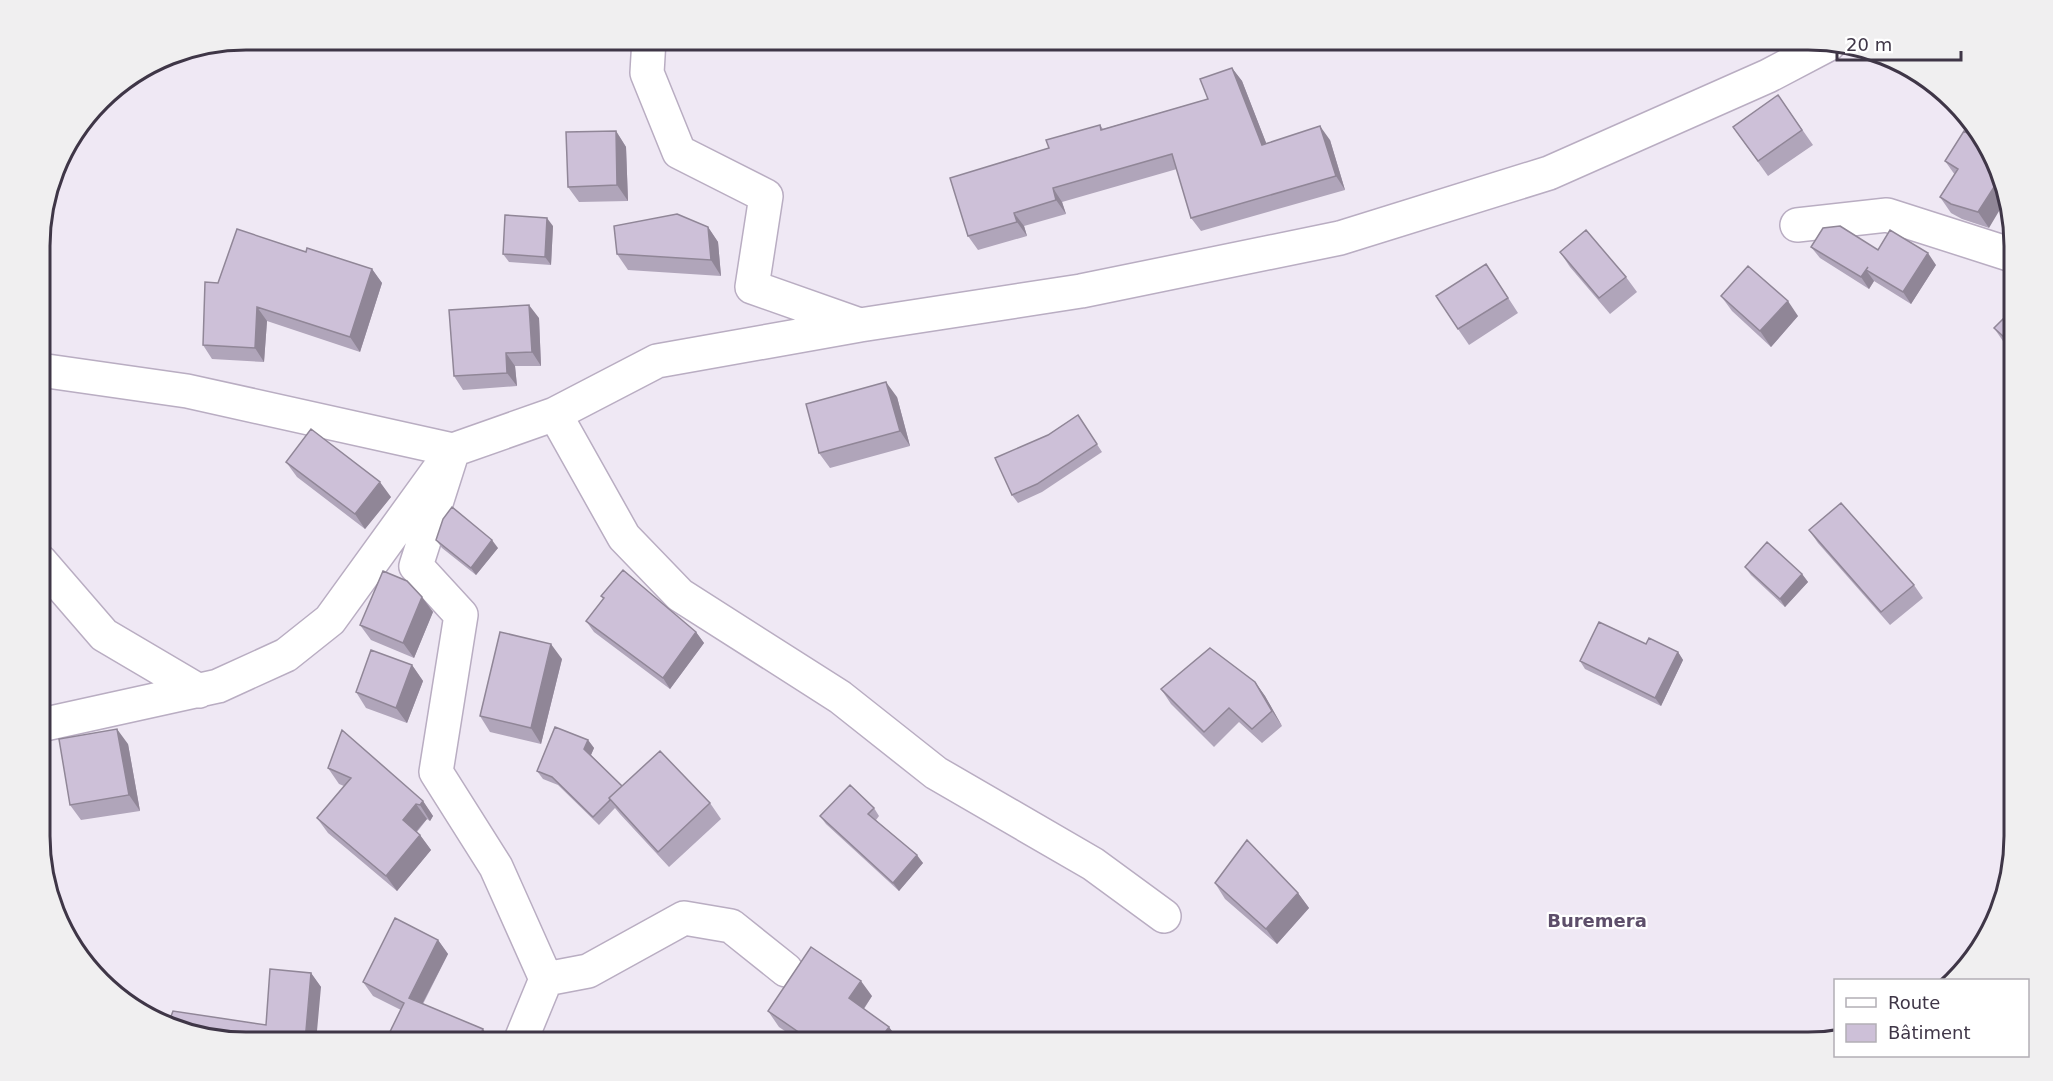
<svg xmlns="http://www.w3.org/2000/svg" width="2053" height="1081" font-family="'DejaVu Sans',sans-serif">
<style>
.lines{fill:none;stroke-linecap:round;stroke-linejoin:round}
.minor-casing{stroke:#b9adc2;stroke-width:36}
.minor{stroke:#fff;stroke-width:33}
.wall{fill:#b0a5ba}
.shaded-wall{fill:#908697}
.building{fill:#cdc0d8;stroke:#908697;stroke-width:1.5}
.labels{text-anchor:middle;stroke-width:4.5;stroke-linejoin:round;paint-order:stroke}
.quarter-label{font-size:18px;font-weight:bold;fill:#5d4e6a;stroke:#fff}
.rim{fill:none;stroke:#3f3647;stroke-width:3}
</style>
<rect width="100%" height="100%" fill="#efe8f4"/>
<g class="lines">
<defs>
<path id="minor" d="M649,39l-2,34 32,79 87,44 -14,91 105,37
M1797,225l90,-10 125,40
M40,370l147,21 266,59 -37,116 45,49 -25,157 60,95 50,112 42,-8 96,-53 47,8 55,44
M555,414l69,123 56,58 160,102 96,76 157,91 71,52
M40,561l64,74 95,56
M41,725l177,-39 68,-31 44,-35 123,-170 102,-36 102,-53 203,-36 221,-34 259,-53 209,-65 219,-97 61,-32
M520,1042l26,-63"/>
</defs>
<use href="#minor" class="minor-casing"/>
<use href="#minor" class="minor"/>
</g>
<path class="wall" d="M1512,39h10l-5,5z
M1232,68l10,13 24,62 64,-3 15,50 -144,41 -10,-13 -14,-49 -115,33 4,12 -42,12 3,10 -49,14 -10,-14 81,-88 51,-23 3,4 105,-30z
M1778,95l35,50 -45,31 -35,-49z
M616,131l10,16 2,54 -49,1 -11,-15z
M1964,131l25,97 -27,-9 -11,-6 -11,-16 15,-22 -10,-14z
M553,226l-2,39 -42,-3 -6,-8z
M708,227l10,15 3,34 -93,-6 -11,-16z
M1811,247l67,3 58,15 -25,39 -37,-23 -5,8 -49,-31z
M306,252l66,17 10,14 -22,69 -93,-31 -3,41 -52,-3 -9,-14 15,-62z
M1560,252l66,25 11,15 -27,22 -40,-47z
M1496,279l22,34 -49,32 -11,-16z
M1721,296l77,20 -27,31 -39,-36z
M2013,309v41l-8,-6 -11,-16z
M539,318l2,48h-26l2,20 -54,4 -9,-14z
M897,397l13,49 -80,22 -11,-15z
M1078,415l24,37 -60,40 -24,11 -6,-8 36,-60z
M286,462l105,35 -26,32 -68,-52z
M1809,530l105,55 9,13 -33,27 -72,-82z
M436,540l62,8 -22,27 -34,-27z
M1745,567l57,7 6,8 -23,25 -34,-32z
M601,596l95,36 8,11 -34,46 -76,-57 -8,-11 17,-22z
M422,597l11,15 -19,46 -43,-18 -11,-15z
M1646,644l32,8 5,8 -22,46 -76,-37 -5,-8z
M562,659l-21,85 -51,-12 -10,-16z
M412,665l11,16 -16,42 -41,-15 -10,-16z
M1255,682l10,14 17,30 -20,17 -23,-21 -25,25 -43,-43 -10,-15z
M588,740l6,8 -3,7 31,31 88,17 11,16 -52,48 -49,-53 -5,-6 -16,17 -41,-40 -15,-6 -6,-8z
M128,744l12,67 -59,9 -11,-15z
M328,768l95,33 10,15 -3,5 -3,-2 -10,13 3,3 11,15 -34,41 -69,-58 -11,-15 27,-32 -5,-2z
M874,808l5,8 -3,4 47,43 -24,28 -73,-67 -6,-8z
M1215,883l83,10 11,15 -32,36 -52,-45z
M438,940l10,14 -25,50 -22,6 -28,-14 -10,-14z
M311,973l10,14 -75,55 -72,-17 -4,-6 96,6z
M872,996l-8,13 25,18 11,15h-99l-22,-15 -11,-16z"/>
<path class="shaded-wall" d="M1232,68l10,13 30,77 -10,-13z
M1320,126l10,14 15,50 -9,-14z
M616,131l10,16 2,54 -11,-16z
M1998,181l7,20 -16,27 -11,-16z
M1053,188l9,14 4,12 -10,-14z
M1014,213l10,13 3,10 -10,-14z
M547,218l6,8 -2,39 -6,-8z
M708,227l10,15 3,34 -10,-16z
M1928,253l8,12 -25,39 -8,-12z
M372,269l10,14 -22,69 -10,-15z
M1866,270l8,11 -5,8 -8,-12z
M1788,301l10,15 -27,31 -11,-16z
M529,305l10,13 2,48 -9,-14z
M257,307l10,14 -3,41 -9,-14z
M506,353l9,13 2,20 -10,-13z
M886,382l11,15 13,49 -10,-15z
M380,482l11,15 -26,32 -10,-15z
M492,540l6,8 -22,27 -5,-7z
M1802,574l6,8 -23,25 -5,-8z
M422,597l11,15 -19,46 -11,-15z
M696,632l8,11 -34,46 -7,-11z
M551,644l11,15 -21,85 -10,-16z
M1678,652l5,8 -22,46 -6,-8z
M412,665l11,16 -16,42 -11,-15z
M1255,682l10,14 17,30 -10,-15z
M117,729l11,15 12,67 -11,-16z
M588,740l6,8 -4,9 -6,-8z
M423,801l10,15 -3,5 -10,-16z
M416,804l11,15 -14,16 -10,-15z
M420,835l11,15 -34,41 -11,-15z
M917,855l6,8 -24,28 -6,-8z
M1298,893l11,15 -32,36 -11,-15z
M438,940l10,14 -30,58 -9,-14z
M311,973l10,14 -5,55h-11z
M861,981l11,15 -12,18 -11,-16z
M889,1027l11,15h-22z
M483,1029l9,13h-15z"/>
<path class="building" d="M1232,68l30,77 58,-19 16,50 -145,42 -19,-64 -119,34 3,12 -42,13 3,9 -49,14 -18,-58 99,-30 -3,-8 54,-15 1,5 107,-31 -8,-20z
M1778,95l24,35 -44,31 -25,-34z
M616,131l1,54 -49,2 -2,-55z
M1964,131l20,12 14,38 -20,31 -27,-8 -11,-7 18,-28 -13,-8z
M677,214l31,13 3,33 -94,-6 -3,-28z
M505,215l42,3 -2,39 -42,-3z
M1840,226l38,24 12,-20 38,23 -25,39 -37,-22 2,-3 -7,10 -50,-30 12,-19z
M237,229l69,23 1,-4 65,21 -22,68 -93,-30 -2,41 -52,-3 2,-63 13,1z
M1586,230l40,47 -27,21 -39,-46z
M1486,264l22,34 -50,31 -22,-33z
M1748,266l40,35 -28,30 -39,-35z
M529,305l3,47 -26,1 1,20 -53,3 -5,-66z
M2013,309v36l-19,-17z
M886,382l14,49 -81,22 -13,-49z
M1078,415l19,29 -60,40 -25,11 -17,-37 53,-23z
M311,429l69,53 -25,32 -69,-52z
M1841,503l73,82 -33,27 -72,-82z
M452,507l40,33 -21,28 -35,-28 7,-21z
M1767,542l35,32 -22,25 -35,-32z
M623,570l73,62 -33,46 -77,-57 18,-23 -3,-2z
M383,571l24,10 15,16 -19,46 -43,-18z
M1599,622l47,22 3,-6 29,14 -23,46 -75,-37z
M500,632l51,12 -20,84 -51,-12z
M1210,648l45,34 17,29 -20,18 -23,-21 -25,24 -43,-43z
M371,650l41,15 -16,43 -40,-16z
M555,727l33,13 -4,9 38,37 -13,12 1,2 -17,17 -41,-40 -15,-6z
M117,729l12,66 -59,10 -11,-66z
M342,730l81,71 -3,4 -4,-1 -13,16 17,15 -34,41 -69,-58 34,-40 -23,-10z
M660,751l50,52 -52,49 -49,-54z
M850,785l24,23 -6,6 49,41 -24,28 -73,-67z
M1247,840l51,53 -32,36 -51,-46z
M395,918l43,22 -29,58 74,31 -6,13h-92l19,-39 -41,-21z
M811,947l50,34 -12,17 40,29 -11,15h-65l-45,-31z
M270,969l41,4 -6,69h-59l-67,-16 1,-2 -10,-5 3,-8 93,14z
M1831,1034l5,1v1l-6,2z"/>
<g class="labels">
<g class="quarter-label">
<text x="1597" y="927">Buremera</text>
</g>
</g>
<path d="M0 0H2053V1081H0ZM246 50H1808A196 196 0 0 1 2004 246V836A196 196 0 0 1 1808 1032H246A196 196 0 0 1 50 836V246A196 196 0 0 1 246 50Z" fill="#f0eff0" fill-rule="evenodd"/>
<path class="rim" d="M246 50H1808A196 196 0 0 1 2004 246V836A196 196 0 0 1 1808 1032H246A196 196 0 0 1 50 836V246A196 196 0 0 1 246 50Z"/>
<rect x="1834" y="979" width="195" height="78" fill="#ffffff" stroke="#b2afb5" stroke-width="1.5"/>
<rect x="1846" y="998" width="30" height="9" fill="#ffffff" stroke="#b2afb5" stroke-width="1.5"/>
<text x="1888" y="1009" font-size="18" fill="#3f3647">Route</text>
<rect x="1846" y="1024" width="30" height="18" fill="#cdc0d8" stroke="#b2afb5" stroke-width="1.5"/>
<text x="1888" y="1039" font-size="18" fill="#3f3647">Bâtiment</text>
<path d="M1837 51v9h124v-9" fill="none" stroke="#3f3647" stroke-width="3"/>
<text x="1846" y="51" font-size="18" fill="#3f3647" stroke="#ffffff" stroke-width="4.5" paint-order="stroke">20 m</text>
</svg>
